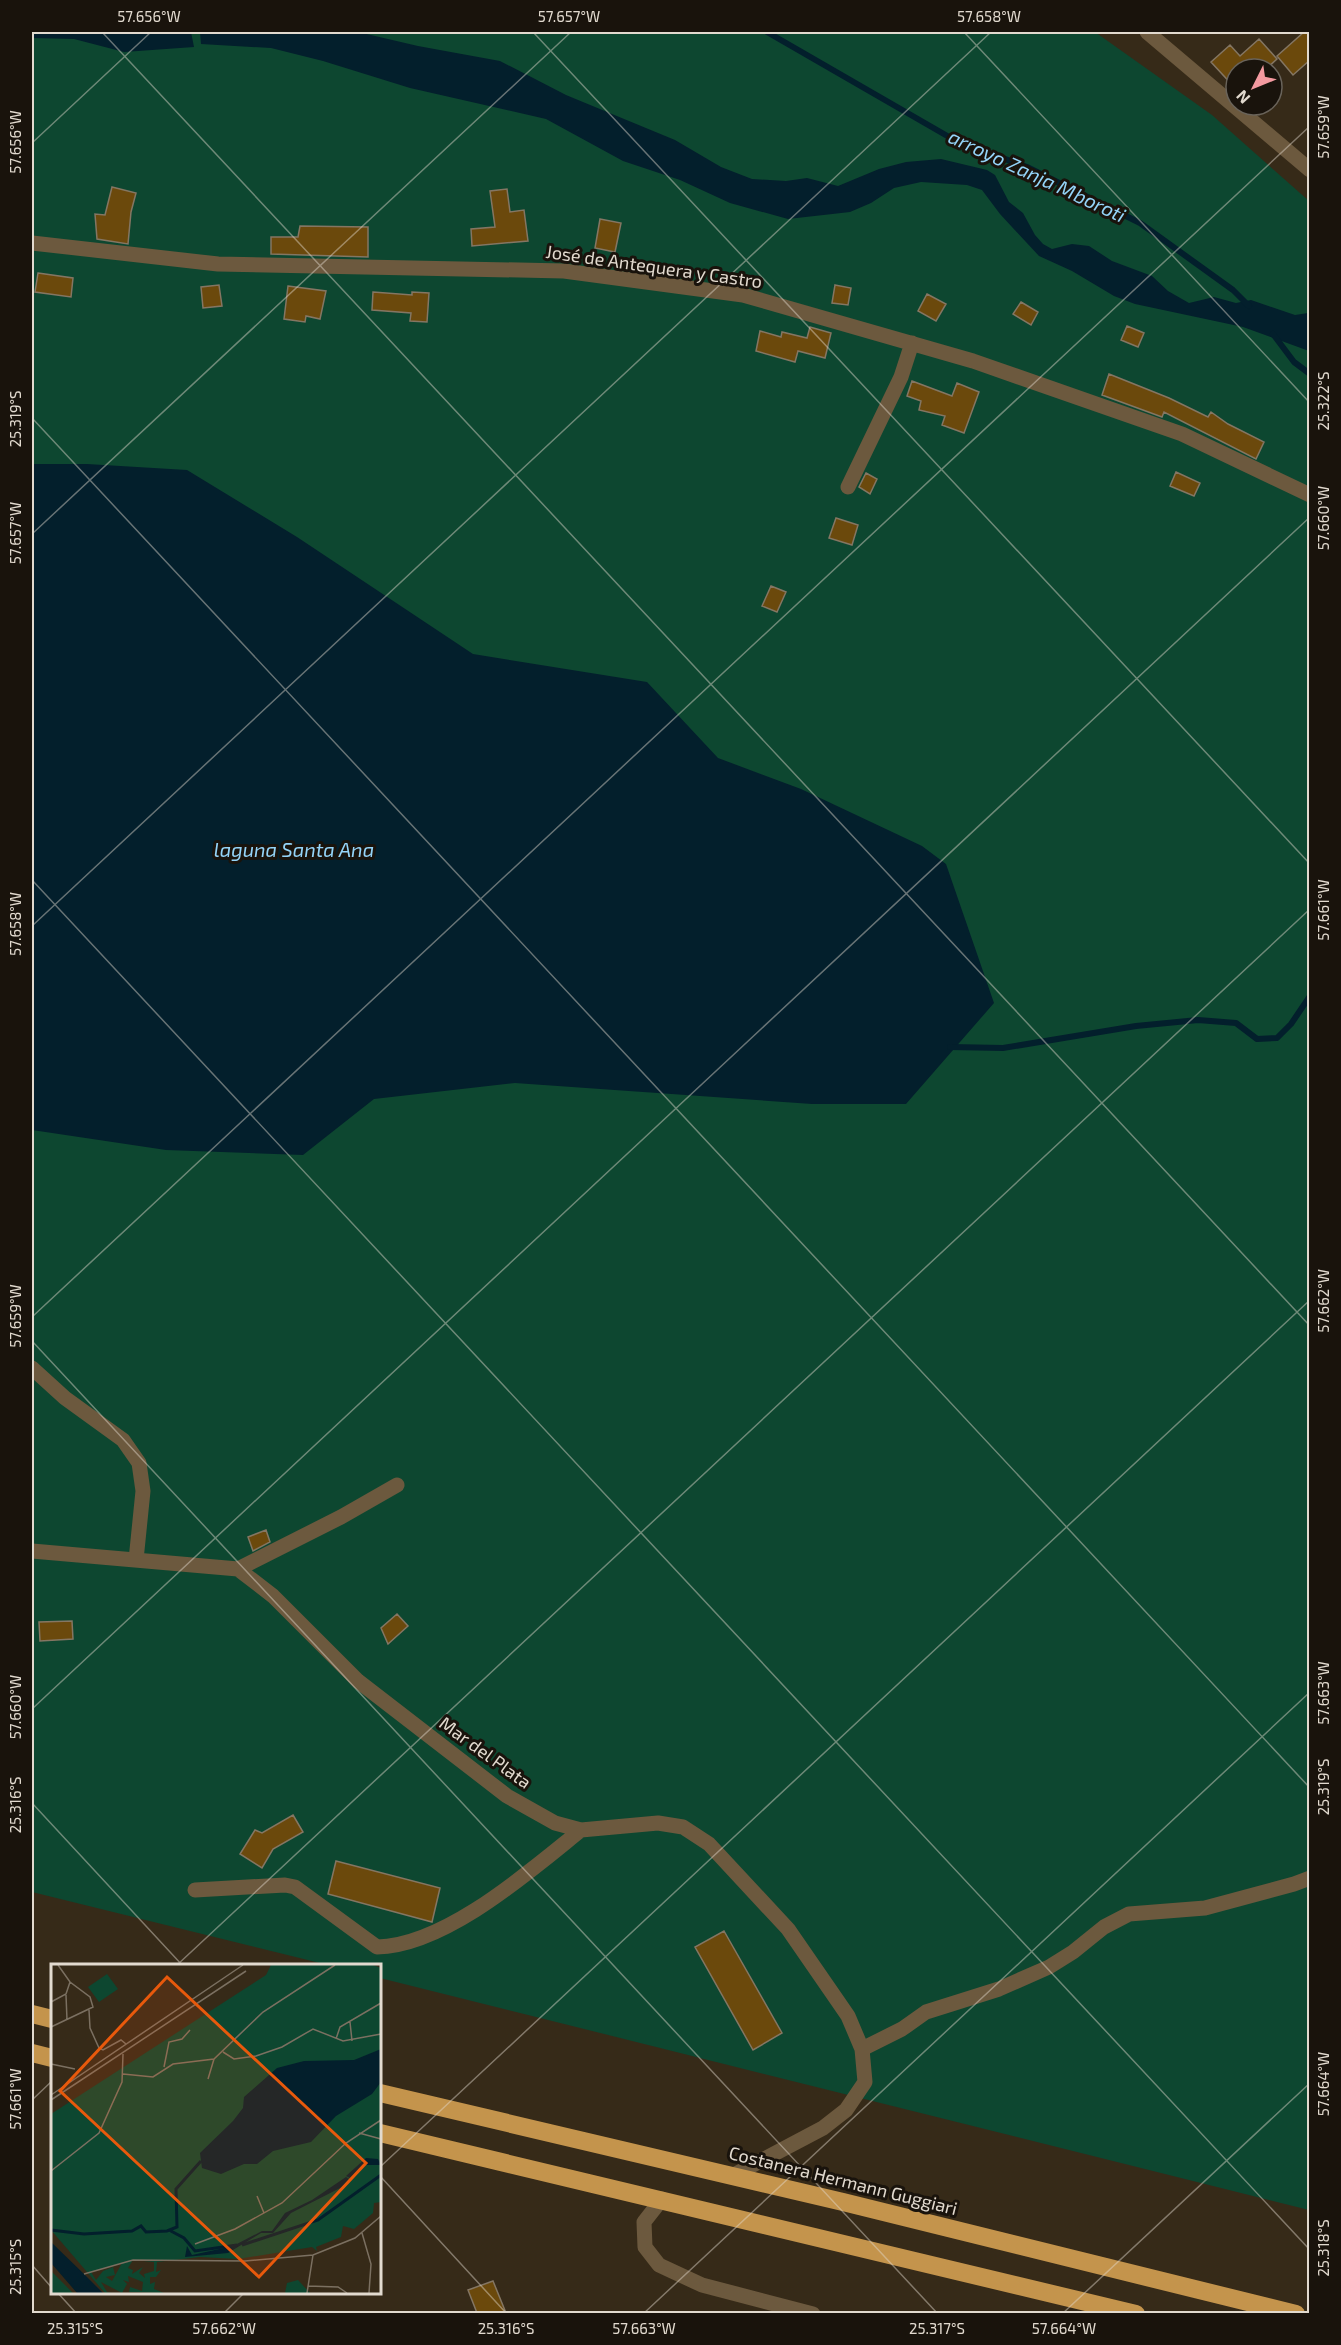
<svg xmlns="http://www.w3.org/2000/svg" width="1341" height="2345" font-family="'Exo 2',sans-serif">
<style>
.green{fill:#0d4730}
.water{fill:#031f2c}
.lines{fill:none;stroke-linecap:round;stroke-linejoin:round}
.stream{stroke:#031f2c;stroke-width:6}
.building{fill:#6b490c;stroke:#847663;stroke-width:1.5}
.minor{stroke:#6c593e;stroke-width:15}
.highway{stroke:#c4944c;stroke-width:18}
.ticks{fill:none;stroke:#e2dacf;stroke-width:1.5;stroke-opacity:0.45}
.labels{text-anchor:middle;stroke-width:6;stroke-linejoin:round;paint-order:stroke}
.street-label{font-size:18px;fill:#e2dacf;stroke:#19130c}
.water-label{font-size:20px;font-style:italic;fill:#94d4f8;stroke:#19130c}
.inset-river{fill:none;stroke:#031f2c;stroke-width:3}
.inset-road{fill:none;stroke:#7b7061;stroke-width:1.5}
.view{fill:#e8590c;fill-opacity:0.15;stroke:#e8590c;stroke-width:3}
.inset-edge{fill:none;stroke:#e2dacf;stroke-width:3}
.neatline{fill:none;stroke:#e2dacf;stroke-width:2}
.ticks-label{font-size:15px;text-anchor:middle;fill:#e2dacf}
</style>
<rect width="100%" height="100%" fill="#362a18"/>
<path class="green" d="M32,32h1063l117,83 97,86v2009l-929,-232v-12l-52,-1 -296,-73z"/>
<path class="water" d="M32,32h159l3,15 -70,5 -50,-13 -42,-1z
M200,32h158l60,14 82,15 66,34 109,45 46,27 31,12 34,2 21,-3 31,8 41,-17 27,-7 35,-3 46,11 8,5 14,27 14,11 12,22 8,9 9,5 20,-5 17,2 23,15 40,15 16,15 21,12 25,-6 22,6 15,-3 44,15 13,-2 1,38 -66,-24 -108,-23 -21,-8 -42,-25 -33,-15 -39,-42 -18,-24 -15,-5 -46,-3 -27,6 -23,15 -21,9 -62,7 -58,-16 -50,-23 -57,-19 -77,-42 -136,-31 -87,-27 -52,-13 -70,-4z
M32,464h55l100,6 110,67 176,117 174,28 71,76 83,31 121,57 24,18 48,139 -88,101h-94l-297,-21 -141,16 -71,56 -137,-5 -134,-20z"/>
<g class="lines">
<path class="stream" d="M767,32l189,109 71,26 113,56 93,67 16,16
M1273,334l21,28 16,12
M950,1047l53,1 133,-22 62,-6 38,3 21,16 20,-1 14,-14 19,-28"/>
</g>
<path class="building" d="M1304,32h6v28l-17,15 -16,-19z
M1259,39l18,20 -11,10h-30v20l-25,-27 19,-17 10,11z
M112,187l24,6 -5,19 -3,32 -31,-5 -2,-25 10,1z
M507,189l3,23 14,-2 4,31 -56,5 -1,-17 24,-2 -5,-36z
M600,219l21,4 -6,29 -20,-4z
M300,226l68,1v30l-97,-3v-17h27z
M38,273l35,5 -2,19 -36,-5z
M219,285l3,21 -19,2 -2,-21z
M835,285l16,3 -3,17 -16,-2z
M288,286l38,5 -6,28 -14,-3 -1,6 -21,-3z
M373,292l39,3v-3l17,1 -2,29 -17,-1 1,-8 -39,-3z
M927,294l19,10 -10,17 -18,-10z
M1021,302l17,10 -7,13 -18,-11z
M1127,326l17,7 -6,14 -17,-7z
M810,327l21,6 -6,25 -27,-7 -3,11 -39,-11 4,-20 21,6 1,-5 25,6z
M1109,374l60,24 39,19 3,-5 17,12 36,18 -8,17 -92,-47 -2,5 -60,-22z
M912,381l40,15 5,-13 22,9 -15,41 -22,-8 3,-9 -26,-6 2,-9 -14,-5z
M1176,472l24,11 -6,13 -24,-10z
M866,473l11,6 -7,15 -11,-7z
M836,518l22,7 -6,20 -23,-7z
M771,586l15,6 -9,20 -15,-6z
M266,1530l4,12 -17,9 -5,-14z
M397,1614l11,12 -20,18 -7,-16z
M72,1621l1,18 -33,2 -1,-19z
M293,1815l10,17 -30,17 -11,19 -22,-14 15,-24 7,3z
M336,1861l104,27 -8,34 -104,-28z
M724,1931l58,102 -29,17 -58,-103z
M493,2281l13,32h-29l-9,-23z"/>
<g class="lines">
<path class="minor" d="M1147,32l163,138
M32,243l186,21 346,7 179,24 230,66 209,73 128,61
M848,487l53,-110 11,-34
M32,1368l33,30 58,42 16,23 4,28 -7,69
M32,1551l206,18 35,27 85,85 149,115 48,27 26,7 77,-7 25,4 26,17 79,85 49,71 11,16 14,33 3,33 -19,28 -23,18 -91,48
M238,1569l103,-52 56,-32
M195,1890l90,-5 10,2 82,60c68,-1 153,-76 204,-117
M862,2049l40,-20 24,-17 73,-23 50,-22 24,-15 31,-25 25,-13 76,-6 89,-24 16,-6
M662,2199l-18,23 1,25 14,18 43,20 111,29"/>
<path class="highway" d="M32,2014l20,5
M32,2053l20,5
M380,2093l463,109 453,112
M380,2133l756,181"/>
</g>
<path class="ticks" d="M102,32l1208,1294M533,32l777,832M964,32l346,371M32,143l119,-111M32,418l1278,1370M32,534l539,-502M32,880l1278,1370M32,926l959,-894M32,1317l1278,-1191M32,1341l906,973M32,1709l1278,-1192M32,1803l151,163M176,1966l1134,-1057M32,2100l20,-19M380,2167l930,-867M380,2176l127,138M32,2265l20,23M57,2292l20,22M223,2314l22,-22M643,2314l667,-622M1062,2314l248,-231"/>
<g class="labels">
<g class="street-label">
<text transform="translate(654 267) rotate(8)" y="6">José de Antequera y Castro</text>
<text transform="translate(485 1753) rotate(36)" y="6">Mar del Plata</text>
<text transform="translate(843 2181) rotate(14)" y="6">Costanera Hermann Guggiari</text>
</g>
<g class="water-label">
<text transform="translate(1037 176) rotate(25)" y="7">arroyo Zanja Mboroti</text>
<text x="294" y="857">laguna Santa Ana</text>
</g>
</g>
<g transform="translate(51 1964)">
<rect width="330" height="330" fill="#362a18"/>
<path d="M220,1h102l8,3v234l-7,1 -1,10 -19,16 -11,-3 -2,11 -25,10 1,4 -5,-4 -74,12 -38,-2 -43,5 -1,10 5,-2 -5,7h-6v7l5,-2 -1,7 10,4 -35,-1 1,-5 12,4 1,-9 -15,-6 1,6 -6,-2 4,4 -5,9 -21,-11 6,10h5l-7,1 -54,-63v-116l215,-139zM82,296l21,2v9l-10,3 1,4 -6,-5 4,-6 -11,7 1,-4 -5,-2zM71,299l-10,18 -6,-4 9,-2 -2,-8 -10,4 -7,9 -5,-8zM56,10l11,15 -19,13 -11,-15zM0,307l22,22h-22zM247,316l12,13h-25l2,-10z" fill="#0d4730" fill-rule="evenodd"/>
<path d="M330,85v33l-9,12 -36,22 -25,26 -38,9 -16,13h-13l-23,10 -19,-6 -2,-15 33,-32 10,-13 1,-11 33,-29 27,-7 50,-1zM315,194l12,1 3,6h-16l-15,13 -4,-2zM295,213l3,2 -7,8 -51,26 -18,20h-12l-33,20 -43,4 2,-11 5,9 41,-9 29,-15h10l13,-18 27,-13zM0,278l33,32 19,19h-26l-26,-30z" fill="#031f2c"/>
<path class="inset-river" d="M0,266l33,4 48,-3 9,-5 5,6 21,-1 10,-4 -1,-38 25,-28M118,266l15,8 11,13 42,-6M191,281l76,-25 63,-45"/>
<path class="inset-road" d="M15,31l1,25M0,38l15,-8 4,-12M38,46l1,18 9,20 4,2 18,-10 5,4M299,58l2,19M0,63l42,-20 -3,-10 -20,-15 -12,-17M285,75l4,-12 41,-24M172,88l11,7 22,-3 26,-9 31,-18 30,12 38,-7M0,100l24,5M113,103l5,-25 13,-3 8,-9M72,110l30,3 20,-13 41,-5 49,-47 72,-47M157,115l6,-20M0,131l192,-130M0,136l195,-129M308,169l22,6M0,207l48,-38 23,-51 1,-28M206,232l7,17M311,269l9,31 -2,29M144,280l40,-15 47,-26 64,-60 35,-23M33,310l49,-14 112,1 68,-6 42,-17 26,-22M257,322l30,1 9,6M256,329l6,-38"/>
<path class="view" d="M116,13l199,186 -107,114 -199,-186z"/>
<rect width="330" height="330" class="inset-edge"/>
</g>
<rect width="1341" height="2345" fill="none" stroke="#19130c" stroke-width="66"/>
<g transform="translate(1254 87) rotate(227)"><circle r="28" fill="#19130c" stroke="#69635a" stroke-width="1.5"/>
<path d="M0-4.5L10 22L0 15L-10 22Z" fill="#f49aa0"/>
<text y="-9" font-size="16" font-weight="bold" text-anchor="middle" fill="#e2dacf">N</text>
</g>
<rect x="33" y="33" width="1275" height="2279" class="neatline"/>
<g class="ticks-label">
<text x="149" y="22">57.656°W</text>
<text x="569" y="22">57.657°W</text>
<text x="989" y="22">57.658°W</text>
<text transform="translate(1324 127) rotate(-90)" y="5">57.659°W</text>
<text transform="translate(16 142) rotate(-90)" y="5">57.656°W</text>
<text transform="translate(1324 401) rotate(-90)" y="5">25.322°S</text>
<text transform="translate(16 419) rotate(-90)" y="5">25.319°S</text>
<text transform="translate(1324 518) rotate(-90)" y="5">57.660°W</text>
<text transform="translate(16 533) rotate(-90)" y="5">57.657°W</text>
<text transform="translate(1324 910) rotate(-90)" y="5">57.661°W</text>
<text transform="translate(16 924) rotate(-90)" y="5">57.658°W</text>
<text transform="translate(1324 1301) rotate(-90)" y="5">57.662°W</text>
<text transform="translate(16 1316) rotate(-90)" y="5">57.659°W</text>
<text transform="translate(1324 1693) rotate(-90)" y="5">57.663°W</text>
<text transform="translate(16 1707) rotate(-90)" y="5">57.660°W</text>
<text transform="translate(1324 1787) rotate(-90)" y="5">25.319°S</text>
<text transform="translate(16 1805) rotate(-90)" y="5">25.316°S</text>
<text transform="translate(1324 2084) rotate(-90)" y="5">57.664°W</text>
<text transform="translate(16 2099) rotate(-90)" y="5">57.661°W</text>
<text transform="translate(1324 2248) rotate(-90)" y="5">25.318°S</text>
<text transform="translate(16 2267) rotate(-90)" y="5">25.315°S</text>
<text x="75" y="2334">25.315°S</text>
<text x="224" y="2334">57.662°W</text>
<text x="506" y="2334">25.316°S</text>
<text x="644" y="2334">57.663°W</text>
<text x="937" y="2334">25.317°S</text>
<text x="1064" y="2334">57.664°W</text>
</g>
</svg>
